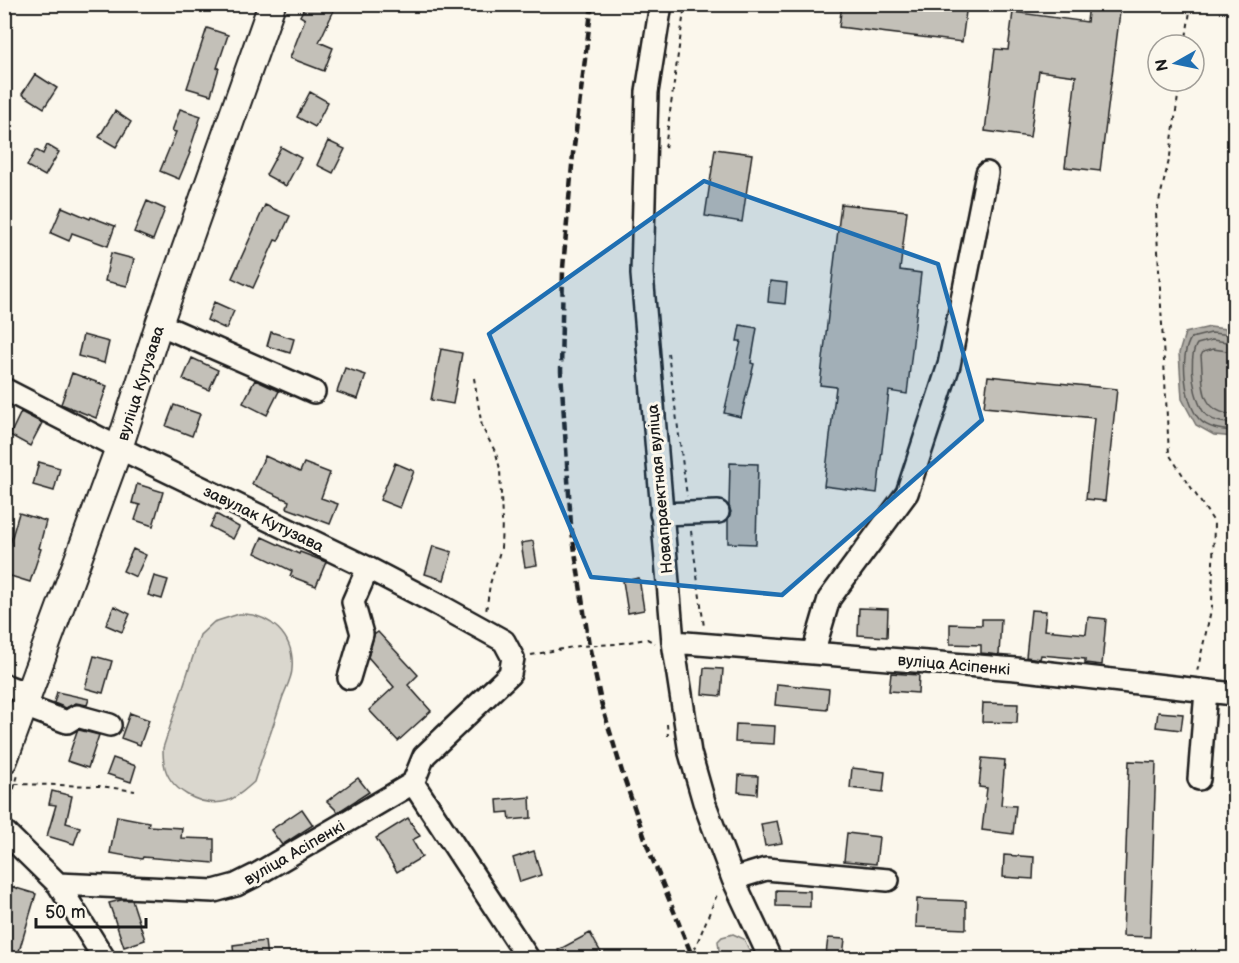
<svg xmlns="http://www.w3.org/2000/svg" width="1239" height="963" font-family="'Balsamiq Sans',sans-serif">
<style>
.green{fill:#dad7ce;stroke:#7b7a75;stroke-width:1.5}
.water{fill:#afaca5;stroke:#74726e;stroke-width:1.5}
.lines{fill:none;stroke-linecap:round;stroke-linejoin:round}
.shore{stroke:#575653;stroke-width:1.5}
.building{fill:#c3c0b8;stroke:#1c1c1c;stroke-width:1.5}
.minor-casing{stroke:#1c1c1c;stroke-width:26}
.major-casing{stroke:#1c1c1c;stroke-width:30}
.path{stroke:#1c1c1c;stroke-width:2;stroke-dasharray:4.5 4.5;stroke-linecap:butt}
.minor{stroke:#fbf7ec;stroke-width:21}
.major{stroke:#fbf7ec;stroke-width:26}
.rail{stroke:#1c1c1c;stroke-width:4.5;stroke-dasharray:9 4.5;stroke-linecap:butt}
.marked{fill:#1f6fb2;fill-opacity:0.2;stroke:#1f6fb2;stroke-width:4.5;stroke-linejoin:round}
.labels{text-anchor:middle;stroke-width:6;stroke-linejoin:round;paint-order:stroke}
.street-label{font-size:16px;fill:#1c1c1c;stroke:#fbf7ec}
</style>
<rect width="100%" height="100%" fill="#fbf7ec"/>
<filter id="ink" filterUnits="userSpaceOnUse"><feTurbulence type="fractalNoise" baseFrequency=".0167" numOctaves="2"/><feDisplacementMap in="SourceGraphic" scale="12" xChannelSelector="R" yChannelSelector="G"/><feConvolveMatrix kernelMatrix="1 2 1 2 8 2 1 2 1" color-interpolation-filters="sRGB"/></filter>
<g filter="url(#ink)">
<path class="green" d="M239,614c31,-1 56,22 53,55 0,9 -7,21 -10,30 -9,28 -19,55 -28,83 -8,7 -17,16 -27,19 -26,7 -59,-11 -63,-38 -1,-5 -1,-10 -1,-15l37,-113 14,-13z
M733,934l11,5 9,19h-29l-5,-8 -1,-9 4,-4z"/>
<path class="water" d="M1210,327l24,3v107l-20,-2 -18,-10 -14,-26 -3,-46 6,-20z"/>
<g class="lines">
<path class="shore" d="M1234,335l-23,-2 -20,5c-12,19 -6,64 8,81 9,10 24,11 35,12
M1234,343l-22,-3 -15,4c-10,14 -3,61 10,72 8,6 18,7 27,8
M1234,352l-21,-3 -10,3 -2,4c3,29 -3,55 33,59"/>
</g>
<path class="building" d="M306,4h31l-18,38 14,6 -9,23 -34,-13 15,-39 -5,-3z
M842,4h125l-5,38 -123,-15z
M1089,4h32l-21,167 -35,-4 11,-91 -37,-5 -9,66 -45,-6 10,-82 13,1 5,-38 74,10z
M207,28l21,7 -11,33h2l-8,27 -24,-7z
M35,74l22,14 -13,20 -22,-14z
M310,92l18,10 -13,25 -18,-10z
M180,109l21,7 -12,36 1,1 -11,26 -19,-8 16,-39 -4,-1z
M115,111l16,11 -15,25 -17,-10z
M328,141l17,8 -12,24 -16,-8z
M47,145l12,7 -14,24 -18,-10 9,-16 7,4z
M281,147l20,11 -15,28 -20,-11z
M715,149l37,5 -10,68 -37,-6z
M147,201l18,8 -12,31 -19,-8z
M841,204l66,7 -7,59 21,3 -14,121 -18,-3 -12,102 -53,-7 12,-99 -16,-2z
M265,205l25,11 -12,25 -3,-1 -22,48 -21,-10z
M62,207l28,12 1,-2 24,9 -7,20 -36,-13 -3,8 -18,-8z
M111,253l23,6 -7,27 -22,-5z
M770,281l17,2 -2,21 -17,-2z
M214,302l20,9 -8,18 -19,-9z
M740,325l17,3 -6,35 3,1 -13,53 -17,-4 17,-72h-4z
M271,332l23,7 -4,14 -23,-7z
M83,335l26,7 -5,21 -26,-7z
M441,349l21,4 -9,51 -22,-4z
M192,358l26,12 -9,20 -26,-11z
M345,368l21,7 -8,24 -21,-7z
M72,373l35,13 -11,32 -35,-14z
M988,376l129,13 -12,112 -19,-2 8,-81 -110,-11z
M255,380l24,11 -12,24 -24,-12z
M174,405l26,9 -8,22 -26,-10z
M21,412l21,11 -12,23 -20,-11z
M265,456l35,16 4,-9 26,10 -9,25 17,6 -8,20 -43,-16 2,-7 -37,-17z
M39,462l21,6 -6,23 -21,-6z
M395,463l19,8 -14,37 -20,-8z
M730,463l28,1 -2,80 -28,-1v-24l3,-7 -2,-6z
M137,484l26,8 -10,34 -18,-6 5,-15 -8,-2z
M19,513l27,8 -7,27 2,1 -11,33 -26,-8v-10z
M216,514l23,13 -6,12 -23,-12z
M262,537l37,17 1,-2 26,10 -10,24 -26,-10 2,-5 -37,-18z
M533,541l4,24 -12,2 -4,-24z
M433,546l19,6 -8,28 -19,-6z
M133,549l13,6 -10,22 -13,-6z
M154,576l14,4 -6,19 -14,-4z
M639,578l5,32 -16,3 -5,-32z
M114,606l16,8 -8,18 -16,-7z
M859,608l29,1 -1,28 -29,-2z
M1031,610l15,1 -2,19 42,4 2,-17 18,2 -4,46 -17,-2v-4l-44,-4 -1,4 -14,-2z
M982,619h19l-2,36 -18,-2v-8l-31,-1v-20l32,1z
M378,632l40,43 -10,10 23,26 -33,30 -29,-31 25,-23 -26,-30 6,-22z
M94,656l18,5 -9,32 -18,-5z
M704,668l19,1 -2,27 -19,-2z
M891,673l28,2 -1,18 -29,-2z
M777,684l52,5 -2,21 -52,-5z
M57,692l32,7 -2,6 -11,-2 -10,5 -12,-5z
M983,703l35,1 -1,19 -35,-1z
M1158,712l25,2 -2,16 -25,-3z
M130,713l19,7 -9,25 -19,-7z
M736,724l39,2 -1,18 -39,-2z
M79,730l20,5 -11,33 -21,-7 10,-30z
M113,758l23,8 -5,16 -24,-8z
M982,758l23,2 -4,45 15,1 -3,28 -31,-4 5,-42 -8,-1z
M1129,761l27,1 -6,175 -27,-1z
M852,768l33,4 -2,20 -33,-4z
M739,775l19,1 -1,18 -19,-2z
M358,778l11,14 -31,20 -11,-11z
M52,791l20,5 -6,27 14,4 -6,17 -27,-8 9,-31 -7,-1z
M530,797l1,21 -21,2 -1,-8 -11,1 -1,-13z
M302,809l11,16 -31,20 -11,-15z
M117,816l32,6 -1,4 34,2 -1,10 33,1v24l-71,-6 -1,2 -32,-6z
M408,818l12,18 -8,4 10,17 -25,15 -21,-34z
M777,821l5,22 -17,3 -4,-22z
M847,833l32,4 -3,27 -32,-3z
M534,851l7,24 -21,7 -7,-24z
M1004,855l30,2 -1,22 -30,-2z
M6,885l30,9 -19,64h-13v-67z
M776,890l34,1v16l-34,-1z
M917,899l49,2v28l-50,-2z
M121,900h11l13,40 -21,7 -15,-44z
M590,933l14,25h-42l-4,-8z
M828,938l17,1 -2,17 -17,-2z
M265,941l2,17h-33l-1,-13z"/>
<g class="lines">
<defs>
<path id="minor" d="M661,4l-14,88 -5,182 31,368 17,111 14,49 29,77 37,79
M159,324l155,68
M4,389l115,59 249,120 71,37 65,36 9,17 -3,16 -86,82 -11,27 115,175
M661,514l57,-2
M673,642l343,27 218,25
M813,653l16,-54 78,-106 42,-128 38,-192
M349,678l13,-44 -9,-32 15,-34
M4,685l24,9
M24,706l43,16 10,-6 33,9
M1199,779l7,-88
M4,831l54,53 46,74
M733,879l33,-10 122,11
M58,884l156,7 22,-6 18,-9 159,-93"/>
<path id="major" d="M4,760l115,-312 40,-124 113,-320"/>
</defs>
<use href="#minor" class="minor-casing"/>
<use href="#major" class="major-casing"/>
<path class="path" d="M1185,45l6,-41
M1180,81l-10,75 -14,58 13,240 45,68 -2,84 -15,66
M665,148l20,-144
M668,353l19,143
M474,378l8,49 14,26 4,16 2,52 -1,27 -11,36 -4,28
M691,531l13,96
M531,655l47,-9 38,-2 31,-5 8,4
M667,724l1,12
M7,780l8,4 85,2 35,5
M6,815l12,-40
M691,958l27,-66"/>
<use href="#minor" class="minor"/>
<use href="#major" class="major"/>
<path class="rail" d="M592,4l-19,150 -10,114 -2,103 10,154 18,120 12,57 22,73 27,78 43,105"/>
</g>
</g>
<path class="marked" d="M704,181l234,83 44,156 -200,175 -191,-18 -102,-243z"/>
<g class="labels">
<g class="street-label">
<text transform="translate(140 383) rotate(-72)" y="6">вуліца Кутузава</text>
<text transform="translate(659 489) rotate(-95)" y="6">Новапраектная вуліца</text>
<text transform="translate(264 518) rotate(26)" y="6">завулак Кутузава</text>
<text transform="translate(954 664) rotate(5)" y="6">вуліца Асіпенкі</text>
<text transform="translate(294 852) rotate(-30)" y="6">вуліца Асіпенкі</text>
</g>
</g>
<rect width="1239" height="963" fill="none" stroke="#fbf7ec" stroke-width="24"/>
<rect x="12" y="12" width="1215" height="939" fill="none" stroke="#1c1c1c" stroke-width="2" filter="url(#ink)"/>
<g transform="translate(1176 63) rotate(261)"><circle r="28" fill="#fbf7ec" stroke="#a29f99" stroke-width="1.5"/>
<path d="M0-4.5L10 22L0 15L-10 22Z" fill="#1f6fb2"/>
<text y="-9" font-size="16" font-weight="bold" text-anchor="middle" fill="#1c1c1c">N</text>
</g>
<path d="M36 918v9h110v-9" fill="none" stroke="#1c1c1c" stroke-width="3"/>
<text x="45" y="918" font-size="18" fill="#1c1c1c" stroke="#fbf7ec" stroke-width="4.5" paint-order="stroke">50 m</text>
</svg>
